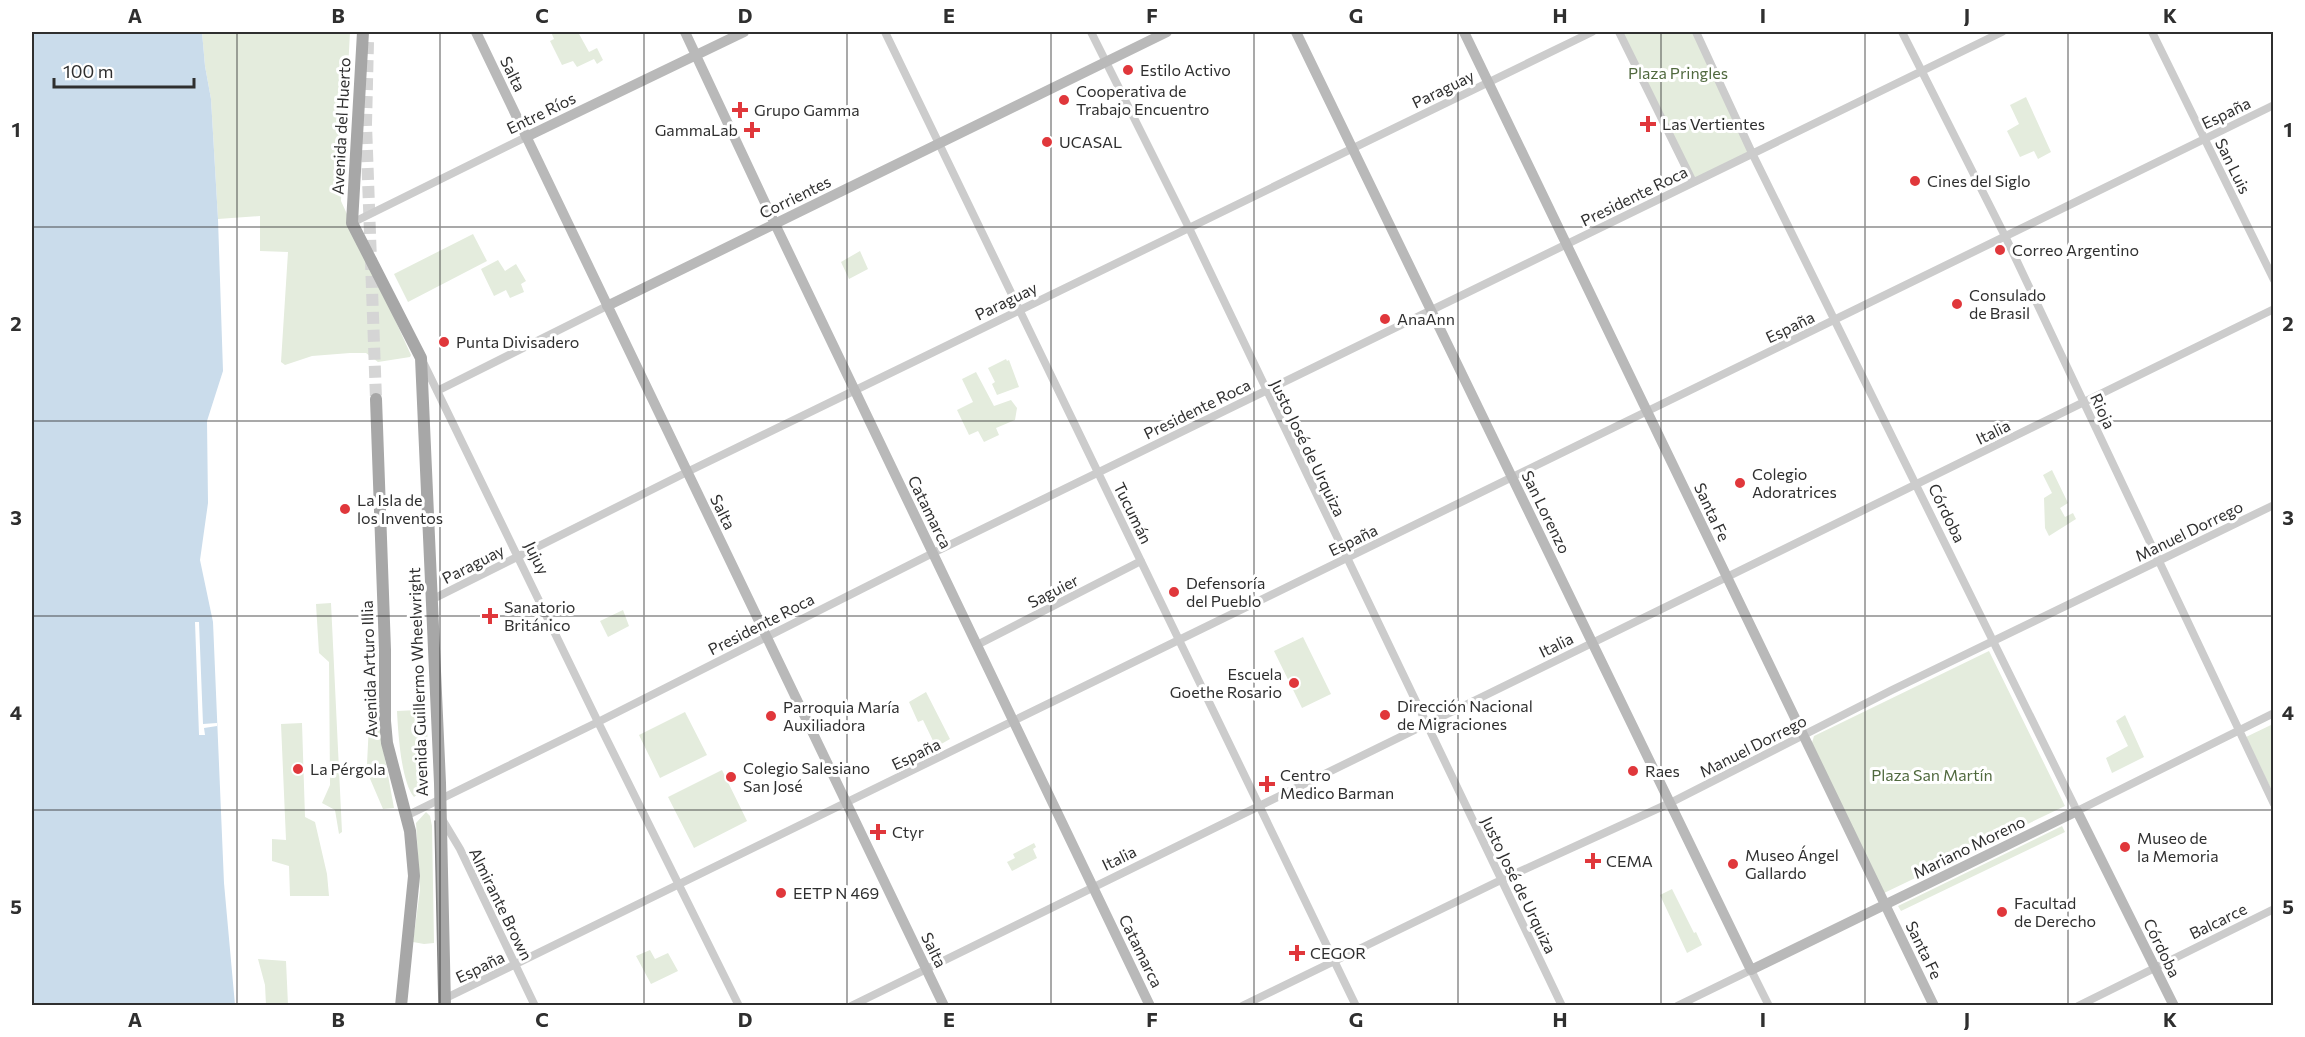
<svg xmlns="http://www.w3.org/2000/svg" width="2305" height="1037" font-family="Commissioner,sans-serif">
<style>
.green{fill:#e4ecdd}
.water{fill:#cadceb}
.pier{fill:#fff}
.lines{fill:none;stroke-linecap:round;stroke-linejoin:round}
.primary-tunnel{stroke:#d5d5d5;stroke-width:12;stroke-dasharray:12 6;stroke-linecap:butt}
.street{stroke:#ccc;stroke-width:8}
.secondary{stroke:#b9b9b9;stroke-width:10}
.primary{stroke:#a7a7a7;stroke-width:12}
.tram{stroke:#848484;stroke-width:1.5}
.grid{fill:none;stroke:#2f2f2f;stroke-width:1.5;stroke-opacity:0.55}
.poi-dot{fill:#e0373b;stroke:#fff;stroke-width:2}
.labels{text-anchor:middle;stroke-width:6;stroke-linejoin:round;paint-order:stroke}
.poi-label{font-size:16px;fill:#2f2f2f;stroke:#fff;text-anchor:start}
.park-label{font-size:16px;fill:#50693e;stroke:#fff}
.street-label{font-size:16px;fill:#2f2f2f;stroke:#fff}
.neatline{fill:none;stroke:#2f2f2f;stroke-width:2}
.grid-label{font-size:20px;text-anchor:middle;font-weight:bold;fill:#2f2f2f}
</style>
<rect width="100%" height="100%" fill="#fff"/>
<path class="green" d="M202,32h148l-9,169 70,154 -1,2 -32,5 -12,-9h-16l-38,3 -27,9 -4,-3 7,-110 -28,-1v-35l-42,3 -7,-120 -6,-33z
M551,32h27l11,20 8,-4 6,12 -6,4 -3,-5 -17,8 -4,-6 -11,4 -12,-24 4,-2z
M1619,32h77l56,121 -59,29z
M2026,97l25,55 -13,7 -4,-8 -14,6 -13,-26 12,-7 -9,-19z
M473,234l14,27 -79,41 -14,-28z
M860,251l8,18 -19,10 -8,-17z
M498,260l7,11 11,-7 10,17 -5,3 3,8 -14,6 -4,-8 -12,6 -13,-27z
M1006,359l1,2 2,-1 10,27 -22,8 -5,-11 3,-2 -7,-14z
M976,372l18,34 17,-6 6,8 -2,12 -19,8 3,7 -15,7 -6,-11 -9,4 -12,-25 16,-8 -11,-23z
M2052,470l16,33 -8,5 5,9 8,-4 3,6 -27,17 -4,-8 -1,-30 8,-5 -9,-18z
M331,603l11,229 -3,2 -4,-24 -13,-7 8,-18 -1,-123 -10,-9 -3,-49z
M623,610l6,16 -21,11 -8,-16z
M1303,637l28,57 -29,14 -28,-57z
M1989,651l76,155 -183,88 -71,-148 3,-10z
M371,684h3l2,26 18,98 -11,1 -15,-35 -1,-10z
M926,692l24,47 -14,8 -13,-27 -5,2 -9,-20z
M427,702l1,84 -14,11c-13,-15 -16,-66 -17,-86l21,-1 3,-7z
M685,712l22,43 -47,23 -21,-43z
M2125,715l19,42 -32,16 -6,-15 22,-12 -12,-25z
M302,723l3,94 10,5 12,52 2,22h-39l-1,-30 -17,-5v-22l14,1 -5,-116z
M2273,724v69l-27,-56z
M722,770l25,51 -53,27 -26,-51z
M426,812l4,4 2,10 2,117 -10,1 -11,-2 7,-52 -4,-67z
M2062,826l3,6 -164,79 -3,-5z
M1034,843l2,4 -3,2 4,9 -25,13 -5,-9 8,-4 -2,-4z
M1672,889l22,44 2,-1 6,13 -15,8 -27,-58z
M650,950l5,9 13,-6 10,18 -27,13 -15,-28z
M258,959l28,2 2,44h-22l-1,-20z"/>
<path class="water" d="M32,32h170l3,34 6,33 7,120 5,152 -16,50 1,82 -8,57 13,62 11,261 11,122h-203z"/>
<path class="pier" d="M195,622h4l4,102 14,-1v3l-13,2 1,7h-6z"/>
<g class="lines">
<path class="primary-tunnel" d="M368,42l-2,82 10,275"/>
<path class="street" d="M885,32l471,974
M1091,32l98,196 373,778
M1619,32l74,150
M1696,32l56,121 325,658 197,-98
M1902,32l103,204 269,568
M2152,32l122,248
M352,223l174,-86
M424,364l174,358 141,284
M437,391l170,-85
M433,599l254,-127 905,-440
M977,645l164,-84
M406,816l192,-94 335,-169 1069,-521
M442,819l18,30 75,157
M444,999l1830,-894
M851,1006l1423,-697
M1242,1006l259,-126 169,-77 222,-113 382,-185
M1677,1006l74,-36 18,36
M2078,1006l196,-97"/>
<path class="secondary" d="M476,32l468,974
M685,32l90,192 375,782
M1296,32l455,938 326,-159 97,195
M1464,32l470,974
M526,137l218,-105
M607,306l560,-274"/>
<path class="primary" d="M363,32l-11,191 69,135 19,425 5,223
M376,399l9,251v71l2,22 23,88 4,45 -13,130"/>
<path class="tram" d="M435,821l4,185"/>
</g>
<path class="grid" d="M237,32v974M440,32v974M644,32v974M847,32v974M1051,32v974M1254,32v974M1458,32v974M1661,32v974M1865,32v974M2068,32v974M32,227h2242M32,421h2242M32,616h2242M32,810h2242"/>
<g class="poi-dot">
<circle cx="1128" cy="70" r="6"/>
<circle cx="1064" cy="100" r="6"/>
<path d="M737 101h6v6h6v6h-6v6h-6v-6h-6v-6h6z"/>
<path d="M1645 115h6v6h6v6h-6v6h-6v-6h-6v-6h6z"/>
<path d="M749 121h6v6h6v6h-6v6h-6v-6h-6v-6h6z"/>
<circle cx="1047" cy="142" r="6"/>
<circle cx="1915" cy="181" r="6"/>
<circle cx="2000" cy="250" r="6"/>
<circle cx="1957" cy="304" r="6"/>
<circle cx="1385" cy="319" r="6"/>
<circle cx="444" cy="342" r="6"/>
<circle cx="1740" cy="483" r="6"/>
<circle cx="345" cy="509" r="6"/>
<circle cx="1174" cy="592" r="6"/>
<path d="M487 607h6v6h6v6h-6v6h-6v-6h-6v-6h6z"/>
<circle cx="1294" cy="683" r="6"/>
<circle cx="1385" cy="715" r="6"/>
<circle cx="771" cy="716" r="6"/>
<circle cx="298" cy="769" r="6"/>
<circle cx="1633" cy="771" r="6"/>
<circle cx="731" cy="777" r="6"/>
<path d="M1264 775h6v6h6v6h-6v6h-6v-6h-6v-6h6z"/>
<path d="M875 823h6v6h6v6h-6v6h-6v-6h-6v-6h6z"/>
<circle cx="2125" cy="847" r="6"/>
<path d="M1590 852h6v6h6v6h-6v6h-6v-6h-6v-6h6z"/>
<circle cx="1733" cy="864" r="6"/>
<circle cx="781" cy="893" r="6"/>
<circle cx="2002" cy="912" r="6"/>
<path d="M1294 944h6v6h6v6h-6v6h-6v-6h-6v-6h6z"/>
</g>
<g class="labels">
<g class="poi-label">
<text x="1140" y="76">Estilo Activo</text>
<text x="1076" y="97">Cooperativa de<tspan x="1076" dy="18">Trabajo Encuentro</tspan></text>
<text x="754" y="116">Grupo Gamma</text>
<text x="1662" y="130">Las Vertientes</text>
<text x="738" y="136" text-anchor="end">GammaLab</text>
<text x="1059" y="148">UCASAL</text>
<text x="1927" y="187">Cines del Siglo</text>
<text x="2012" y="256">Correo Argentino</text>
<text x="1969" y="301">Consulado<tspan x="1969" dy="18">de Brasil</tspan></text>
<text x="1397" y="325">AnaAnn</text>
<text x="456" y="348">Punta Divisadero</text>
<text x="1752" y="480">Colegio<tspan x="1752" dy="18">Adoratrices</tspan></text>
<text x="357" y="506">La Isla de<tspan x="357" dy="18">los Inventos</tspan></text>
<text x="1186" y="589">Defensoría<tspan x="1186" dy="18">del Pueblo</tspan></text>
<text x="504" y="613">Sanatorio<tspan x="504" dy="18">Británico</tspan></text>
<text x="1282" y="680" text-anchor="end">Escuela<tspan x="1282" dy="18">Goethe Rosario</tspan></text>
<text x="1397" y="712">Dirección Nacional<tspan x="1397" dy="18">de Migraciones</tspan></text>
<text x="783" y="713">Parroquia María<tspan x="783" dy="18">Auxiliadora</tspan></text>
<text x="743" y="774">Colegio Salesiano<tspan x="743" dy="18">San José</tspan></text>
<text x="310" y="775">La Pérgola</text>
<text x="1645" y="777">Raes</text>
<text x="1280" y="781">Centro<tspan x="1280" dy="18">Medico Barman</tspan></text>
<text x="892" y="838">Ctyr</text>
<text x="2137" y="844">Museo de<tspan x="2137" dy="18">la Memoria</tspan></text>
<text x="1745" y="861">Museo Ángel<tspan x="1745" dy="18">Gallardo</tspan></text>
<text x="1606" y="867">CEMA</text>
<text x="793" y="899">EETP N 469</text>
<text x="2014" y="909">Facultad<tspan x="2014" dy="18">de Derecho</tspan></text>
<text x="1310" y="959">CEGOR</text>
</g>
<g class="park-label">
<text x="1678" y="79">Plaza Pringles</text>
<text x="1932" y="781">Plaza San Martín</text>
</g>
<g class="street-label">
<text transform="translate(513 74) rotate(64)" y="6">Salta</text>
<text transform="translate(1443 89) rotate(-26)" y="6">Paraguay</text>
<text transform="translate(541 113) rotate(-26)" y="6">Entre Ríos</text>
<text transform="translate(2226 113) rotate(-26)" y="6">España</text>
<text transform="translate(341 126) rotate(-87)" y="6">Avenida del Huerto</text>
<text transform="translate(2233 166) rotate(64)" y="6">San Luis</text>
<text transform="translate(1634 196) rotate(-26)" y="6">Presidente Roca</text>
<text transform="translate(795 197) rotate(-26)" y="6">Corrientes</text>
<text transform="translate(1006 301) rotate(-26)" y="6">Paraguay</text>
<text transform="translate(1790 327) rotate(-26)" y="6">España</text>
<text transform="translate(1197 409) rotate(-26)" y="6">Presidente Roca</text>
<text transform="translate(2103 411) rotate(65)" y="6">Rioja</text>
<text transform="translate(1993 432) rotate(-26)" y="6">Italia</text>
<text transform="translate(1308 448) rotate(64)" y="6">Justo José de Urquiza</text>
<text transform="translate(723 512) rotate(64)" y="6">Salta</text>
<text transform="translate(930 512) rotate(64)" y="6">Catamarca</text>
<text transform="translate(1546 512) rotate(64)" y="6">San Lorenzo</text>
<text transform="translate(1712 512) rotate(65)" y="6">Santa Fe</text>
<text transform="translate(1133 513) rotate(64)" y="6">Tucumán</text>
<text transform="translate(1947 513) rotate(64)" y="6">Córdoba</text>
<text transform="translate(2189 531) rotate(-26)" y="6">Manuel Dorrego</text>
<text transform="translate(1353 540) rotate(-26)" y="6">España</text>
<text transform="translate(537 558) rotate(64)" y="6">Jujuy</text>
<text transform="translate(473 564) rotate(-27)" y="6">Paraguay</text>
<text transform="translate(1053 591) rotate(-27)" y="6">Saguier</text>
<text transform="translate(761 624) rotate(-27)" y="6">Presidente Roca</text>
<text transform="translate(1556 645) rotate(-26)" y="6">Italia</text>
<text transform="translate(369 669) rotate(-92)" y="6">Avenida Arturo Illia</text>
<text transform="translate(418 682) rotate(-92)" y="6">Avenida Guillermo Wheelwright</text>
<text transform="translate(1753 746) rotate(-27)" y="6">Manuel Dorrego</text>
<text transform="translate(916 754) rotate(-26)" y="6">España</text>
<text transform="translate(1969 847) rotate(-26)" y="6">Mariano Moreno</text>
<text transform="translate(1119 858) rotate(-26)" y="6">Italia</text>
<text transform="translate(1519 885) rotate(64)" y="6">Justo José de Urquiza</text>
<text transform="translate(501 904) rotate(64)" y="6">Almirante Brown</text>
<text transform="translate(2218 921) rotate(-26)" y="6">Balcarce</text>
<text transform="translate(2162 948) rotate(64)" y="6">Córdoba</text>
<text transform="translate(934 950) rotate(64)" y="6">Salta</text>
<text transform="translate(1924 950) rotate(64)" y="6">Santa Fe</text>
<text transform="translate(1141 951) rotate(64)" y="6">Catamarca</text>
<text transform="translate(480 967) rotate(-26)" y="6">España</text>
</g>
</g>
<rect width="2305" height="1037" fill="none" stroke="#ffffff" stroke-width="66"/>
<path d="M54 78v9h140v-9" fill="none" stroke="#2f2f2f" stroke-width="3"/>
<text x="63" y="78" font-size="18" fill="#2f2f2f" stroke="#ffffff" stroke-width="4.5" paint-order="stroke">100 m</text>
<rect x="33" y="33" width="2239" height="971" class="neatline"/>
<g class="grid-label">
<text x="135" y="23">A</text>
<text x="338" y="23">B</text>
<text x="542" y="23">C</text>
<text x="745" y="23">D</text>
<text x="949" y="23">E</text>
<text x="1152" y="23">F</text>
<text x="1356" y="23">G</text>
<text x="1560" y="23">H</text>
<text x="1763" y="23">I</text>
<text x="1967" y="23">J</text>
<text x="2170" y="23">K</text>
<text x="16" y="137">1</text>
<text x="2288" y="137">1</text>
<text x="16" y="331">2</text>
<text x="2288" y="331">2</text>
<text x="16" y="525">3</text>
<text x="2288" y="525">3</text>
<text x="16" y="720">4</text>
<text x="2288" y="720">4</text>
<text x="16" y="914">5</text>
<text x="2288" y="914">5</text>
<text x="135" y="1027">A</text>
<text x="338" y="1027">B</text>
<text x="542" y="1027">C</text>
<text x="745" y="1027">D</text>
<text x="949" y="1027">E</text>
<text x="1152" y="1027">F</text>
<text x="1356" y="1027">G</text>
<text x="1560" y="1027">H</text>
<text x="1763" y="1027">I</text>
<text x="1967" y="1027">J</text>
<text x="2170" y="1027">K</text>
</g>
</svg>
